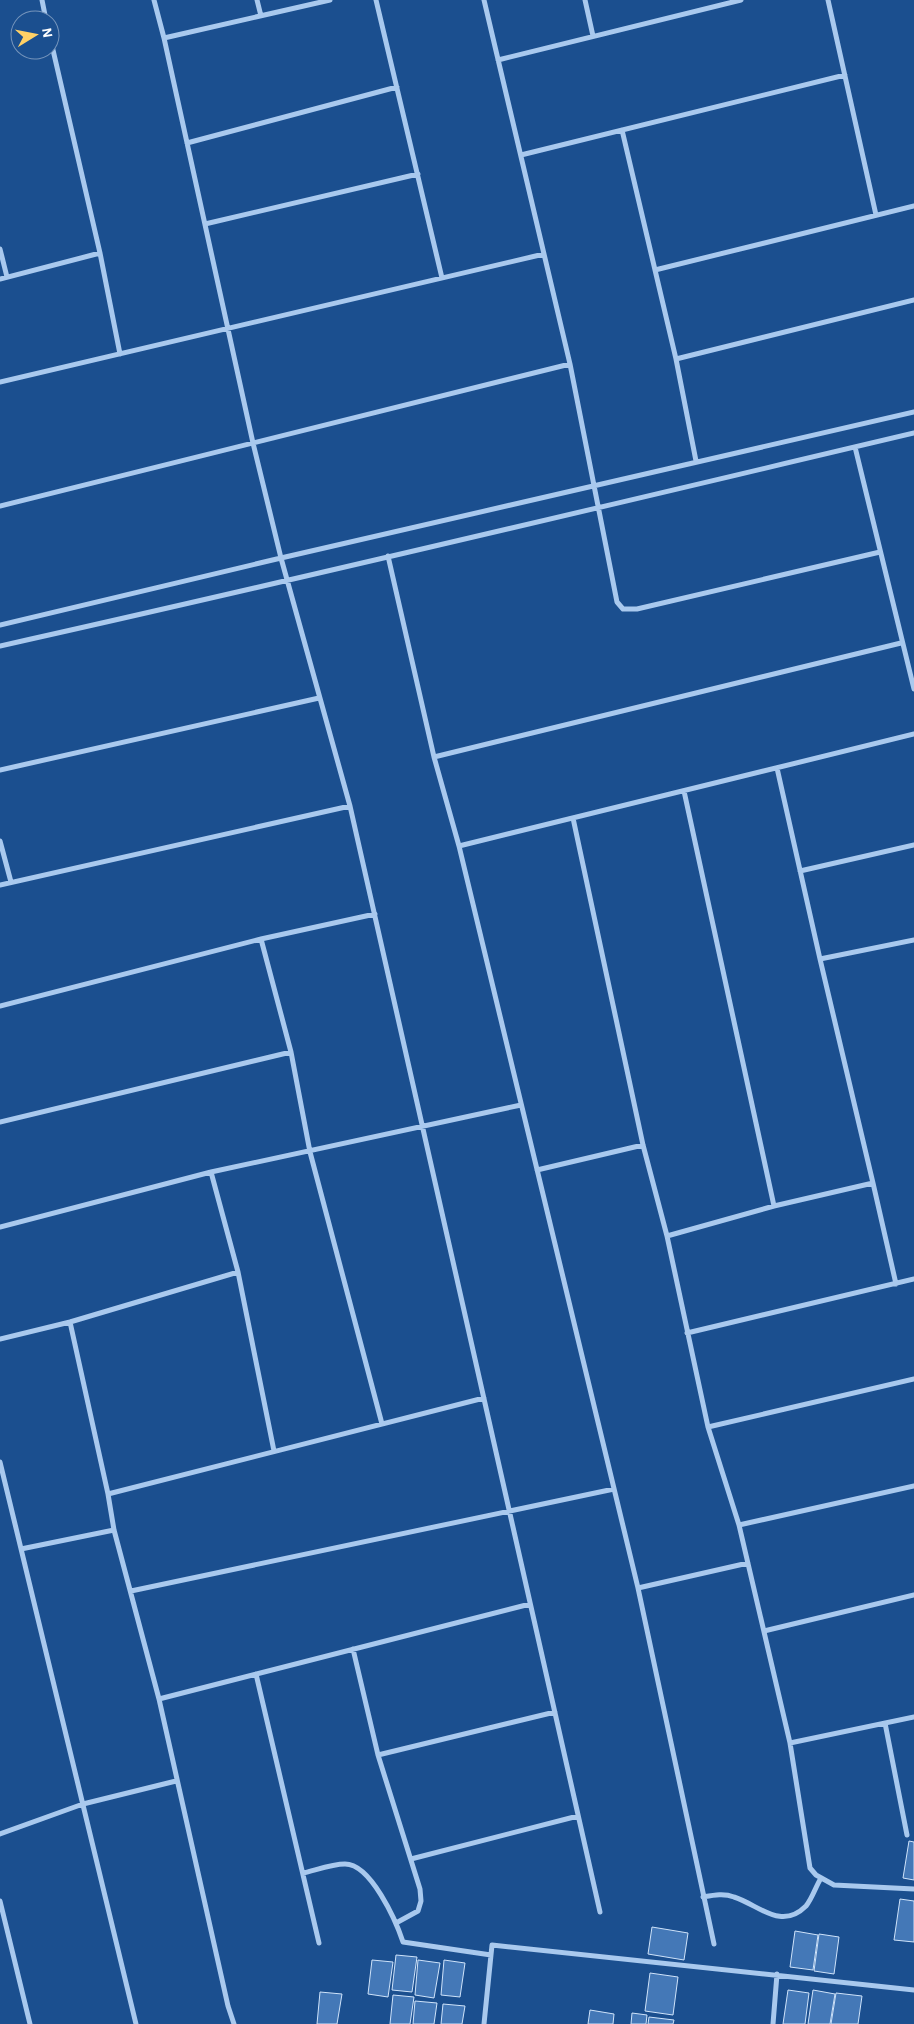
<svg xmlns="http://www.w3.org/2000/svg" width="914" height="2024" font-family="'Alegreya Sans',sans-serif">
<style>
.building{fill:#4478b7;stroke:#cfe3fa}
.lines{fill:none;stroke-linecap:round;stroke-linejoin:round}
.minor{stroke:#a9c9ee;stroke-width:5}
</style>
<rect width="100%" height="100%" fill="#1b4f8f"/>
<path class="building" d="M909,1841l5,1v38l-11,-2z
M900,1899l14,2v41l-20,-2z
M652,1927l36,6 -4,27 -36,-6z
M795,1931l23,4 -5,35 -23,-3z
M819,1934l20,3 -5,37 -20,-3z
M396,1955l21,2 -5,35 -20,-2z
M372,1960l21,2 -5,35 -20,-3z
M418,1960l22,3 -6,35 -19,-3z
M444,1960l21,3 -5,34 -19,-2z
M650,1973l28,4 -5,38 -28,-4z
M788,1990l21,3 -4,31h-22z
M813,1990l22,4 -5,30h-22z
M320,1992l22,2 -5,30h-20z
M836,1993l26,3 -4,28h-27z
M393,1995l21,2 -4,27h-20z
M415,2001l22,2 -3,21h-21z
M443,2004l22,2 -3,18h-21z
M590,2010l24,4 -1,10h-25z
M632,2013l15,2 -1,9h-15z
M649,2017l25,3 -1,4h-25z"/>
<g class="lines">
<path class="minor" d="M42,0l4,20
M154,0l10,38 89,405 28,115 69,248 250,1106
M257,0l4,16
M376,0l66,278
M484,0l86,364 47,238 6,7h14l243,-57
M585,0l8,36
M828,0l48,215
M50,37l50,216 20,101
M164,38l166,-38
M498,60l243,-60
M622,130l54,229 20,102
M187,143l210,-56
M521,155l324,-80
M205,224l213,-50
M0,249l7,28
M655,270l259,-64
M0,279l100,-26
M676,359l238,-59
M0,382l544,-128
M855,447l59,242
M0,506l570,-142
M388,556l46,201 25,89 179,742 76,356
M0,625l281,-67 633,-146
M0,646c305,-68 609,-141 914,-213
M434,757l467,-114
M0,770l319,-72
M684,791l90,415
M573,818l70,327 24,91 41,191 31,98 51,218 20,125 6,7 18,10 80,4
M0,841l11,41
M459,846l455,-112
M800,871l114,-26
M0,885l350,-79
M261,939l30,113 19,100 72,272
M820,959l94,-19
M0,1006l261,-67 114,-25
M0,1122l291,-70
M537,1170l106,-25
M211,1172l27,100 36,179
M873,1183l23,101
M0,1227l211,-55 310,-67
M667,1236l107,-30 99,-23 -53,-224 -43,-191
M70,1322l38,172 6,36 45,169 69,307 6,18
M687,1333l227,-54
M0,1339l70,-17 168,-50
M708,1427l206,-48
M0,1462l136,562
M108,1494l376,-96
M739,1525l175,-39
M21,1549l93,-19
M638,1588l110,-25
M131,1591l483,-102
M764,1631l150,-36
M353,1649l25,106 42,134 1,12 -3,10 -22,12
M256,1674l63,269
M159,1699l371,-95
M885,1723l22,112
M790,1743l124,-26
M378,1755l177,-43
M0,1834l83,-30 93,-23
M411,1859l167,-43
M303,1873c13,-3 29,-9 42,-9 26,0 51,57 58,78l88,13
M703,1897c11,-2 21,-4 31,0 25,8 47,34 72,9 6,-7 10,-20 15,-28
M0,1901l30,123
M484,2024l8,-79 422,45
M773,2024l4,-50"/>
</g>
<g transform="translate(35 35) rotate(80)"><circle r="24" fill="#1b4f8f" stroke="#7695bc"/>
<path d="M0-4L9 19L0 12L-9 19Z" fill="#ffd166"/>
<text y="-8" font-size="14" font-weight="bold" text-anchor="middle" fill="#ffffff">N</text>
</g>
</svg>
